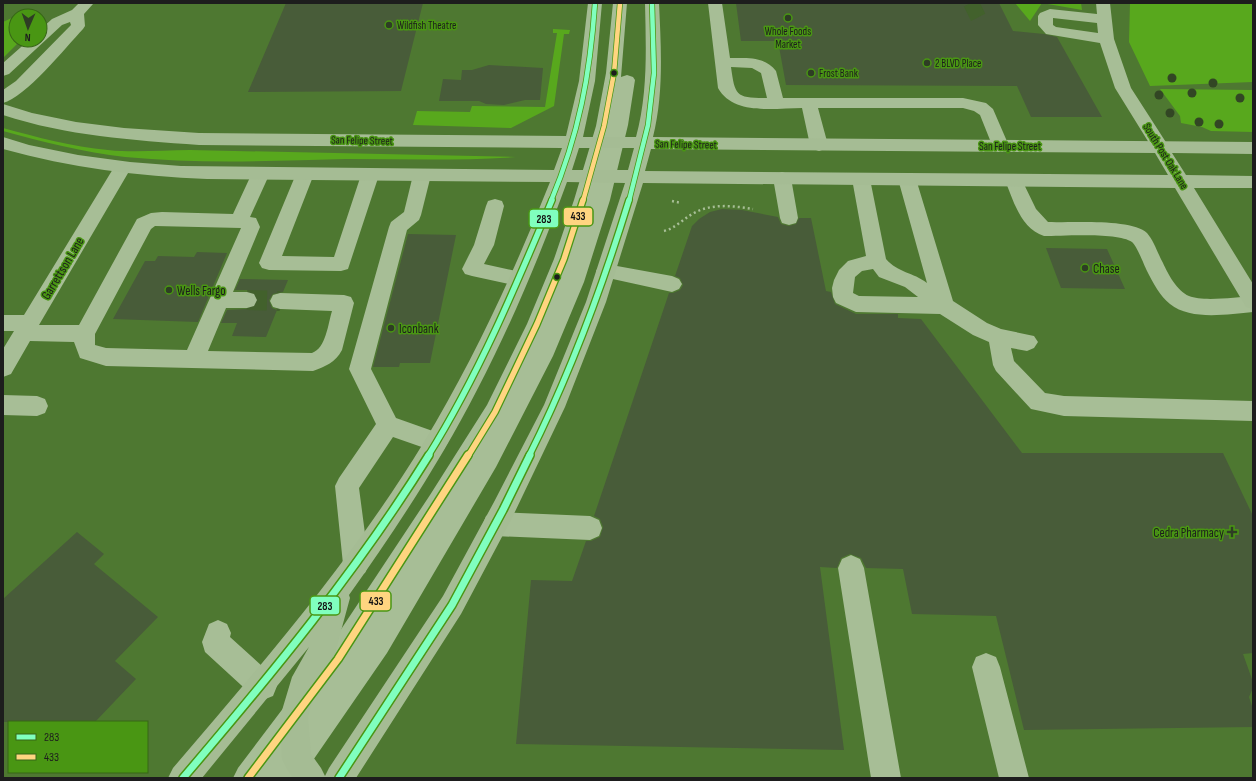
<svg xmlns="http://www.w3.org/2000/svg" width="1256" height="781" font-family="'Sofia Sans Condensed',sans-serif">
<style>
.green{fill:#58a81d}
.building{fill:#485c39}
.lines{fill:none;stroke-linecap:round;stroke-linejoin:round}
.minor-tunnel-far1{stroke:#42612c;stroke-width:16;stroke-dasharray:16 8;stroke-linecap:butt}
.minor-tunnel{stroke:#42612c;stroke-width:20;stroke-dasharray:20 10;stroke-linecap:butt}
.path{stroke:#a7be96;stroke-width:2.5;stroke-dasharray:2 3;stroke-linecap:butt}
.minor{fill:#a7be96;fill-rule:evenodd}
.major{fill:#a5bc94;fill-rule:evenodd}
.bus-1-far2-casing{stroke:#499613;stroke-width:6}
.bus-1-far1-casing{stroke:#499613;stroke-width:8}
.bus-1-casing{stroke:#499613;stroke-width:10}
.bus-2-far2-casing{stroke:#499613;stroke-width:6}
.bus-2-far1-casing{stroke:#499613;stroke-width:8}
.bus-2-casing{stroke:#499613;stroke-width:10}
.bus-1-far2{stroke:#80ffbe;stroke-width:4.5}
.bus-1-far1{stroke:#80ffbe;stroke-width:5.5}
.bus-1{stroke:#80ffbe;stroke-width:7}
.bus-2-far2{stroke:#ffd580;stroke-width:4.5}
.bus-2-far1{stroke:#ffd580;stroke-width:5.5}
.bus-2{stroke:#ffd580;stroke-width:7}
.tree{fill:#324624}
.poi-dot{fill:#2e3d24;stroke:#499613;stroke-width:1.5}
.bus-dot{fill:#1d1d1d;stroke:#499613;stroke-width:1.5}
.labels{text-anchor:middle;stroke-width:3;stroke-linejoin:round;paint-order:stroke}
.far-poi-label{font-size:11px;fill:#1d1d1d;stroke:#499613;text-anchor:start}
.far-street-label{font-size:11px;fill:#1d1d1d;stroke:#499613}
.street-label{font-size:13px;fill:#1d1d1d;stroke:#499613}
.poi-label{font-size:13px;fill:#1d1d1d;stroke:#499613;text-anchor:start}
.line-badge{stroke:#499613;stroke-width:1.5}
.pale-badge-label{font-size:11px;text-anchor:middle;font-weight:bold;fill:#111}
</style>
<rect width="100%" height="100%" fill="#4e7831"/>
<path class="green" d="M1015,3h66l1,7 -40,-7 -12,18z
M1130,3h123v79l-103,4 -21,-44z
M16,16v24h5l-18,18v-36z
M553,29l17,1 -1,4h-5l-10,72 -43,22 -98,-3 4,-14 53,1 2,-6 73,1 12,-74h-4z
M1160,89l93,1v42l-42,-1 -9,-4 -21,-4 -1,-7z
M3,128c34,9 69,19 105,22 27,3 55,0 82,0l326,7c-57,4 -113,2 -170,2 -74,2 -148,5 -221,-2 -41,-5 -83,-15 -122,-26z"/>
<path class="building" d="M286,3h137l-22,88 -153,1z
M736,3h263l14,28 31,3 13,3 45,80h-71l-14,-31 -231,-1 -8,-44h-37z
M489,65l54,3 -3,32h-15l-21,5 -18,-1 -7,-3h-40l4,-22 18,1 1,-10h10z
M722,209l20,1 36,7 3,7 8,2 7,-2 3,-6h12l15,73 5,1 4,12 21,10h42v4l23,1 101,134h201l30,63v137l-10,1 10,28v6l-4,9 4,12v18l-229,3 -28,-114 -84,-2 -9,-45 -37,-1 -5,-10 -11,-4 -9,4 -4,10 -17,-1 24,183 -328,-6 15,-164 41,1 14,-40h5l9,-4 3,-10 -3,-8 -6,-3 75,-223h4l7,-3 3,-5 -3,-7 -5,-2 17,-50 7,-7 11,-7z
M408,234l48,1 -26,128h-30l-1,4h-26z
M1046,248l61,1 18,40 -64,-1z
M197,252l30,1 -29,69 -85,-3 32,-58h10l3,-5 36,1z
M240,279l48,1 -5,12 -10,2 -4,6 3,8 5,2 -11,27 -34,-1 5,-13h-16l6,-13 20,-1 7,-2 4,-6 -4,-8 -7,-3h-12z
M77,532l27,22 -10,10 64,53 -43,44 21,18 -41,43h-92v-123z"/>
<g class="lines">
<path class="minor-tunnel-far1" d="M971,3l9,18"/>
<path class="minor-tunnel" d="M247,300l33,1"/>
<path class="path" d="M672,201l9,2
M664,231c12,-3 19,-12 30,-18 18,-10 40,-7 59,-4"/>
<path class="minor" d="M79,3l14,1 -9,10 1,12 -2,3c-17,18 -58,69 -80,74v-13l13,-9 55,-56 -1,-3 -8,3 -53,49 -6,2v-13l26,-23h11v-10l12,-11 20,-9z
M613,3h14l-6,74 6,-2 6,2 2,3 -7,45 -18,75 -26,82 -31,74 -57,111 -109,186 -80,116 -7,9h-67l5,-10 90,-119 102,-154 57,-90 40,-81 27,-65 20,-59 22,-74 10,-53z
M708,3h14l8,55c16,0 35,-2 46,13l7,27h180l23,5 7,6 16,37 -3,4 -6,2 -6,-2 -14,-35 -6,-4 -11,-3h-145l10,37 -3,4 -6,2 -6,-2 -3,-4 -8,-37c-28,0 -68,8 -84,-20zM731,67l21,1 9,5 6,25c-31,0 -32,-2 -36,-31z
M1096,3h14l4,36 17,49 38,59 -3,4 -6,2 -6,-2 -39,-63 -15,-45 -54,-9 -8,-9v-9l2,-3 10,-4 47,5zM1053,18l44,5 1,10 -42,-6 -3,-2z
M122,162l6,2 3,4 -92,157h40l58,-106 14,-6 11,-1 71,2 19,-41 3,-4 6,-2 6,2 3,4 -20,44 6,1 4,9 -27,65h14l7,2 3,6 -3,6 -7,2h-21l-18,43 104,2c14,-5 16,-29 20,-42l-52,-2 -7,-2 -3,-6 3,-6 7,-2 64,2 7,2 3,6 -12,47c-7,13 -16,16 -29,21l-207,-5 -26,-8 -6,-16 -44,-1 -19,33 -8,3v-28l11,-18h-11v-16h21l92,-151zM155,226l86,2 -54,122 -81,-2 -11,-3v-11l56,-105z
M305,168l6,2 3,4 -32,82 52,1 27,-82 3,-4 6,-2 6,2 3,4 -31,94 -7,2 -72,-1 -7,-2 -3,-5 37,-89 3,-4z
M422,169l6,2 3,4 -10,40 -2,5 -12,10 -36,139 25,49 48,17 4,7 -4,7 -8,3 -43,-15 -34,51 10,76 -4,9 -9,3 -9,-3 -4,-9 -8,-78 4,-8 37,-54 -27,-55 40,-142 2,-5 13,-10 9,-37 3,-4z
M782,172l6,2 3,4 7,40 -2,5 -7,2 -7,-2 -2,-5 -7,-40 3,-4z
M861,173l6,2 3,4 16,80c12,14 27,13 41,24l-29,-104 3,-4 6,-2 6,2 3,4 37,122 34,22 14,6 33,7 4,6 -4,6 -7,3 -16,-3 3,13 31,32 19,3 189,5v20l-189,-5 -33,-7 -35,-38 -3,-6 -4,-23 -16,-7 -33,-21 -84,-2 -20,-9 -3,-6 -1,-9 2,-8 5,-10 9,-9 18,-5 -14,-77 3,-4zM873,269l6,8 26,10 13,10 -59,-1 -6,-3 2,-16 7,-6z
M1014,174l6,2 16,33 12,13c21,1 84,-4 99,11 7,8 11,21 16,30 5,11 14,28 26,33 14,6 48,1 64,0v16c-25,2 -62,9 -83,-8 -10,-8 -17,-21 -23,-33 -3,-6 -10,-25 -15,-29 -14,-10 -70,-6 -88,-6 -23,-7 -31,-36 -39,-56l3,-4z
M495,199l7,2 2,5 -10,39 -10,19 41,9 3,5 -3,5 -7,3 -46,-10 -7,-2 -3,-5 12,-24 12,-39 2,-5z
M606,264l66,12 7,3 3,5 -3,5 -7,3 -73,-16 -3,-5 3,-5z
M3,395l34,1 8,3 3,7 -3,7 -8,3 -34,-1z
M495,512l95,4 9,4 3,8 -3,8 -9,4 -95,-4 -9,-4 -3,-8 3,-8z
M851,555l9,4 4,9 37,210h-30l-33,-210 4,-9z
M218,620l9,4 4,9 -1,4 43,39 4,10 -4,10 -10,4 -10,-4 -48,-44 -3,-10 7,-18z
M986,653l10,4 4,10 29,111h-30l-27,-111 4,-10z"/>
<path class="major" d="M588,3h14l-7,78 -12,56h53c12,-44 10,-89 9,-134h14c2,45 5,90 -6,134l600,5v12l-81,-1 14,22 67,1v12h-59l59,96v25l-7,-2 -71,-119 -532,-5 -37,119 -41,105 -53,111 -51,96 -105,164h-63l-6,-9 -5,-10 -2,-42 12,-40 17,-30 -107,131h-34l5,-10c89,-104 180,-209 251,-326 50,-83 90,-170 126,-260l-343,-3c-69,-3 -137,-11 -204,-30v-12l26,8 49,10 52,7 51,4 373,4 8,-22 -363,-3c-67,-5 -132,-9 -196,-30v-11l29,9 44,9 48,6 75,5 367,3 13,-55zM579,148h55l-6,22h-56zM651,149l504,4 13,22 -523,-4zM567,182l58,1 -39,119 -42,103 -50,97 -51,94 -114,172 -4,8 -4,-8 -10,-14 -3,-37 7,-25 20,-39 15,-55 -1,-3c47,-66 91,-133 128,-205 35,-67 64,-137 90,-208z"/>
<defs>
<path id="bus-1-far2" d="M551,201c28,-67 39,-126 44,-198
M629,201l19,-76 6,-52 -2,-70"/>
<path id="bus-1-far1" d="M428,456c50,-80 87,-168 124,-256
M529,456c41,-82 73,-168 100,-256"/>
<path id="bus-1" d="M183,778c88,-103 174,-207 246,-323
M339,778l113,-173 51,-95 27,-55"/>
<path id="bus-2-far2" d="M583,201l21,-75 10,-53 6,-70"/>
<path id="bus-2-far1" d="M468,456l27,-44 42,-88 27,-65 19,-59"/>
<path id="bus-2" d="M248,778l90,-119 130,-204"/>
</defs>
<use href="#bus-1-far2" class="bus-1-far2-casing"/>
<use href="#bus-1-far1" class="bus-1-far1-casing"/>
<use href="#bus-1" class="bus-1-casing"/>
<use href="#bus-2-far2" class="bus-2-far2-casing"/>
<use href="#bus-2-far1" class="bus-2-far1-casing"/>
<use href="#bus-2" class="bus-2-casing"/>
<use href="#bus-1-far2" class="bus-1-far2"/>
<use href="#bus-1-far1" class="bus-1-far1"/>
<use href="#bus-1" class="bus-1"/>
<use href="#bus-2-far2" class="bus-2-far2"/>
<use href="#bus-2-far1" class="bus-2-far1"/>
<use href="#bus-2" class="bus-2"/>
</g>
<g class="tree">
<circle cx="1172" cy="78" r="4.5"/>
<circle cx="1213" cy="83" r="4.5"/>
<circle cx="1192" cy="93" r="4.5"/>
<circle cx="1159" cy="95" r="4.5"/>
<circle cx="1240" cy="98" r="4.5"/>
<circle cx="1170" cy="113" r="4.5"/>
<circle cx="1199" cy="122" r="4.5"/>
<circle cx="1219" cy="124" r="4.5"/>
</g>
<g class="poi-dot">
<circle cx="788" cy="18" r="4"/>
<circle cx="389" cy="25" r="4"/>
<circle cx="927" cy="63" r="4"/>
<circle cx="811" cy="73" r="4"/>
<circle cx="1085" cy="268" r="4"/>
<circle cx="169" cy="290" r="4"/>
<circle cx="391" cy="328" r="4"/>
<path d="M1230 526h4v4h4v4h-4v4h-4v-4h-4v-4h4z"/>
</g>
<g class="bus-dot">
<circle cx="614" cy="73" r="3.5"/>
<circle cx="557" cy="277" r="3.5"/>
</g>
<g class="labels">
<g class="far-poi-label">
<text x="397" y="29">Wildfish Theatre</text>
<text x="788" y="35" text-anchor="middle">Whole Foods<tspan x="788" dy="13">Market</tspan></text>
<text x="935" y="67">2 BLVD Place</text>
<text x="819" y="77">Frost Bank</text>
</g>
<g class="far-street-label">
<text transform="translate(362 140) rotate(1)" y="4">San Felipe Street</text>
<text transform="translate(686 144) rotate(1)" y="4">San Felipe Street</text>
<text x="1010" y="150">San Felipe Street</text>
<text transform="translate(1166 156) rotate(58)" y="4">South Post Oak Lane</text>
</g>
<g class="street-label">
<text transform="translate(62 268) rotate(-59)" y="5">Garrettson Lane</text>
</g>
<g class="poi-label">
<text x="1093" y="273">Chase</text>
<text x="177" y="295">Wells Fargo</text>
<text x="399" y="333">Iconbank</text>
<text x="1224" y="537" text-anchor="end">Cedra Pharmacy</text>
</g>
</g>
<g class="line-badge">
<rect x="563" y="207" width="30" height="19" rx="4" fill="#ffd580"/>
<rect x="529" y="209" width="30" height="19" rx="4" fill="#80ffbe"/>
<rect x="360" y="591" width="31" height="20" rx="4" fill="#ffd580"/>
<rect x="310" y="596" width="30" height="19" rx="4" fill="#80ffbe"/>
</g>
<g class="pale-badge-label">
<text x="578" y="220">433</text>
<text x="544" y="223">283</text>
<text x="376" y="605">433</text>
<text x="325" y="610">283</text>
</g>
<rect width="1256" height="781" fill="none" stroke="#1d1d1d" stroke-width="8"/>
<rect x="8" y="721" width="140" height="52" fill="#499613" stroke="#376617"/>
<rect x="16" y="734" width="20" height="6" fill="#80ffbe" stroke="#376617"/>
<text x="44" y="741" font-size="12" fill="#1d1d1d">283</text>
<rect x="16" y="754" width="20" height="6" fill="#ffd580" stroke="#376617"/>
<text x="44" y="761" font-size="12" fill="#1d1d1d">433</text>
<g transform="translate(28 28) rotate(182)"><circle r="19" fill="#499613" stroke="#376617"/>
<path d="M0-3L7 15L0 10L-7 15Z" fill="#2e3d24"/>
<text y="-6" font-size="11" font-weight="bold" text-anchor="middle" fill="#1d1d1d">N</text>
</g>
</svg>
